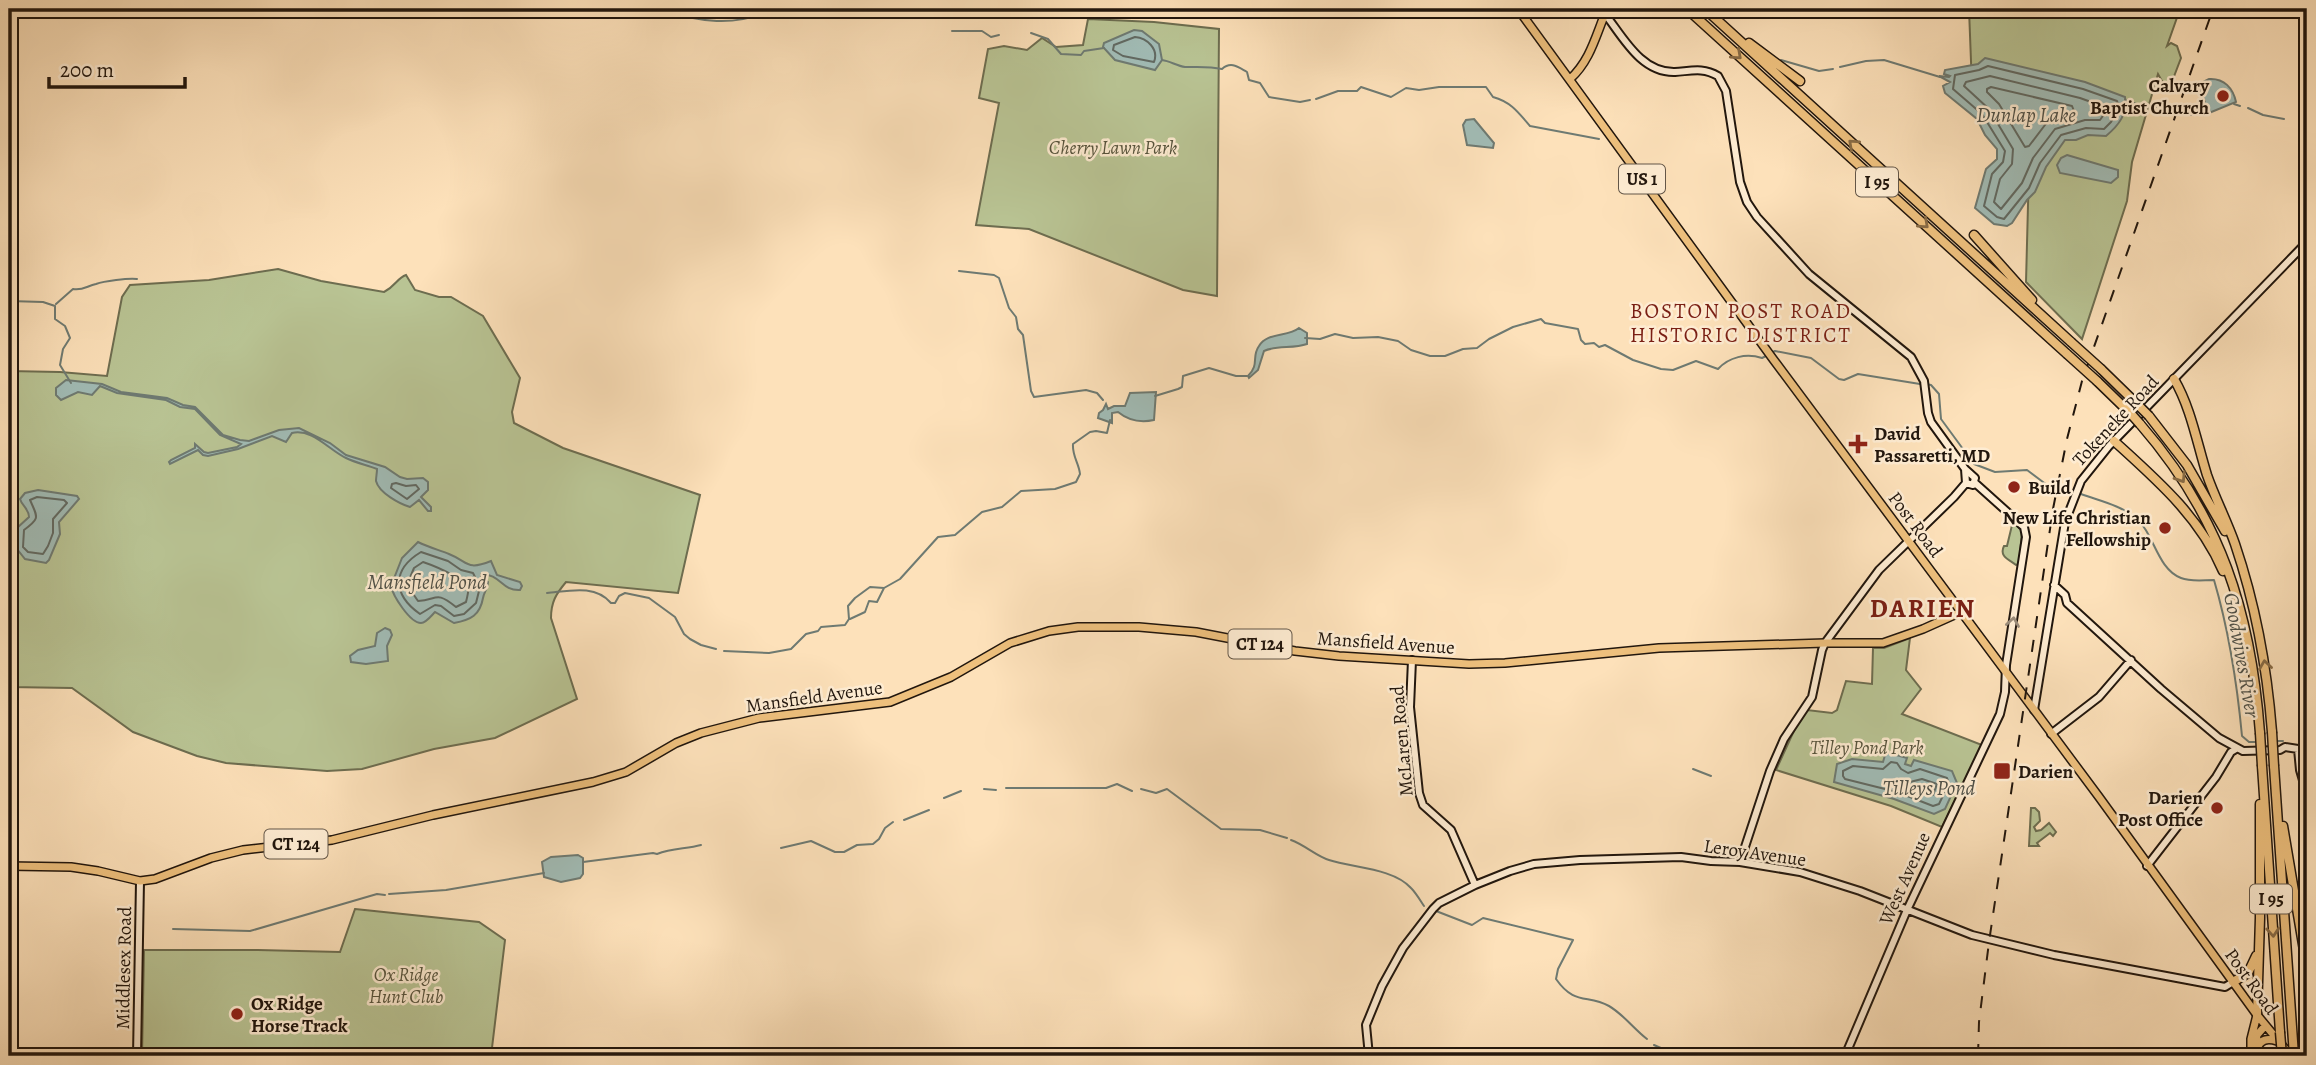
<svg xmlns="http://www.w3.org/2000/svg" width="2316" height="1065" font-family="Alegreya,serif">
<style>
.green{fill:#b9c494;stroke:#6d6d50;stroke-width:2}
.water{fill:#a1bcb6;stroke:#6e7a72;stroke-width:2}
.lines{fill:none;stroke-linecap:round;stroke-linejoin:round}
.shore{stroke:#616962;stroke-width:2}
.stream{stroke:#6e7a72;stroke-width:2}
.secondary-casing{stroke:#21160d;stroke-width:10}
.primary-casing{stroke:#21160d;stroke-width:10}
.highway-casing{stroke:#21160d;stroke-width:11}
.secondary{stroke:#feecd2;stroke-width:6}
.primary{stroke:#eec07d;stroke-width:7}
.highway{stroke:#eec07d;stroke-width:8}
.rail{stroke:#21160d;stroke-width:2;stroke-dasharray:12 12;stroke-linecap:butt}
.highway-bridge-casing{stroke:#21160d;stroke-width:11;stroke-linecap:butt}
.highway-bridge{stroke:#eec07d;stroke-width:8}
.oneway{stroke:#886b45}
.oneway2{stroke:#9b8c79}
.poi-dot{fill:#8f2418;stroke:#feecd2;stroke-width:2.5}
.labels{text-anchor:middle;stroke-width:5;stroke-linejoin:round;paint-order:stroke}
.shield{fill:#feecd2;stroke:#635648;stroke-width:2}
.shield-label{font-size:18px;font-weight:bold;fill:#21160d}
.poi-label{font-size:19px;font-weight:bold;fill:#21160d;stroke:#feecd2;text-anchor:start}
.park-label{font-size:19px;font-style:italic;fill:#56533c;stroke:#feecd2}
.street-label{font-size:19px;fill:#21160d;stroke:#feecd2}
.water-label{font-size:21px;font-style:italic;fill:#4e5048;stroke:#feecd2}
.neighbourhood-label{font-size:21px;letter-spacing:2px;fill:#7a1f14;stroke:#feecd2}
.district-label{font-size:26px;font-weight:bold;letter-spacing:2px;fill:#7a1f14;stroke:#feecd2}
</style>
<rect width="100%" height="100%" fill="#fde1ba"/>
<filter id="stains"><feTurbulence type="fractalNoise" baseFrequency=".00286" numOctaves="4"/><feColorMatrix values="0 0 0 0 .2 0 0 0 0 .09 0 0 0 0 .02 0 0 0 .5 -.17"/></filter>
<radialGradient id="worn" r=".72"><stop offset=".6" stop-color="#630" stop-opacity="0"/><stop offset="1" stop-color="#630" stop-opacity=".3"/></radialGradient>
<path class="green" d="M1969,9h211l-13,37 4,-3 6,3 4,12 -8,21 -5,5 -5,-1 -5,-9 -26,88 -5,39 -45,138 -56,-57 4,-153 -58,-42z
M1088,19l66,3 65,7 -2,267 -34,-6 -154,-61 -53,-4 23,-122 -20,-5 9,-49 16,-3 23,4 15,-12 14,9 27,-2z
M278,269l43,12 63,11c12,-6 13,-14 22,-17l9,15 24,7h12l32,19 37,62 -8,34 2,11 49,25 137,47 -22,98 -112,-11c-10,12 -15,20 -15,36l26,81 -82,39 -61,11 -72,20 -35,2 -101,-8 -29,-7 -64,-24 -61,-44 -63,-1v-316l51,1 47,4 15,-79 8,-12 79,-5z
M2013,521l9,10 -3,33 -3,1c-8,-6 -17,-9 -12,-19h3z
M1910,638l-4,32 15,19 -19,25 80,31 -40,82 -51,-21 -115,-36 22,-48 9,-12 25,3 5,-3 9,-29 26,3 1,-36h11z
M2031,808h4l4,4 1,9 -6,6 2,4 5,-1 8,-7 7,9 -3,4 -3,-3 -13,10 2,3h-10z
M355,909l124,13 26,18 -14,116h-349l2,-106h114l82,2z"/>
<path class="water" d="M1134,30l8,1 17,13 3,16 -7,10 -40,-10 -12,-13 1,-4z
M1985,58l100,24 40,15c2,18 -6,28 -19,39l-18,-1 -12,5h-11l-19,27 -11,25 -8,8 -15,23 -5,3 -13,-2 -19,-16 11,-39 11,-10v-10l-12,-14 -8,-16 -32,-26 -2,-7 7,-4 -11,-6 10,1 1,-1 -6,-2 1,-4 33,-6z
M2209,79c15,-1 24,9 27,23l-32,13 -6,-5 7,-9 -6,-14 2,-4z
M1474,119l20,24 -1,5 -26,-3 -4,-20 3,-5z
M2067,155l51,15v7l-7,6 -51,-10 -3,-8 4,-7z
M1299,328l8,5v11c-14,5 -30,1 -43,7l-6,19 -9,8 -1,-2c12,-12 3,-19 11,-30 8,-14 29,-9 40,-18z
M66,380l36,4 19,8 46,6 16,7 12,2 28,28 17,5 9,1 30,-11 20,-2 31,15 16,12 39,12 15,10 7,2 16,-1 5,4v8l-7,7 10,10v4h-3l-9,-11 -9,7c-10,-3 -31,-14 -34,-26 0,-4 1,-8 1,-12 -10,-4 -21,-6 -31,-11 -17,-8 -34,-30 -54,-25l-6,9 -14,-6 -34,13 -30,7 -5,-1 -5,-5 -28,14 -1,-2 2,-2 24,-12v-4l9,8 4,1 29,-6 4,-3 -21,-9 -25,-26 -15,-2 -14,-7 -49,-7 -17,-7 -8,9 -14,-3 -17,8 -5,-5v-7z
M1156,392l-2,28c-14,3 -25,1 -36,-8l-6,1v10l-14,-5 1,-5 4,-3 3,-6 2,5 6,-3h11l5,-13z
M38,490l39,6 2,3 -20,23 1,12 -11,26 -3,3 -21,-4 -8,-10v-21l12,-11c0,-8 -7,-11 -9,-18l5,-6z
M418,542c10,5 21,8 31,12 20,8 17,17 42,7l6,14 23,7 2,4 -2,4c-19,1 -19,-16 -39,-16v4l7,4c0,6 -4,10 -5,16 -3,17 -12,22 -29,25l-19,-11c-3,3 -9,11 -14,11 -11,0 -28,-27 -30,-37l11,-28z
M385,628l5,2 2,5 -5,11 1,15 -22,3 -15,-2 -1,-6 8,-6 17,-4 2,-13z
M1886,752l21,6 -2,6 6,2 3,-6 38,11 5,12 -12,26 -11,5 -40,-15 -60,-17 3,-18 15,-5 31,3z
M578,855l5,3v16l-3,4 -19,4 -17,-5 -2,-15 9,-5z"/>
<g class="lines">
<path class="shore" d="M1135,37c12,1 24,12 19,25l-31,-6 -10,-6 1,-5z
M1988,66l95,23 34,12 2,6 -8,15 -7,7 -18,-1 -25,7 -21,28 -11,25 -25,31 -7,-2 -13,-11 8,-32 11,-12 2,-11 -23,-37 -29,-25 2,-14 24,-5z
M1990,76l90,22 25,9 2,3 -7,10h-15l-30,9 -22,29 -11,25 -21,26 -7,-7 6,-23 12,-15 1,-15 -24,-40 -25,-23 2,-4z
M1991,87l81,19 2,5 -26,10 -19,25 -4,1 -26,-43 -12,-12v-3z
M396,483l10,3 10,-1 3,4 -12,10 -16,-11 1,-4z
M37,497l27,3 3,3 -14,16v14l-5,13 -5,8 -15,-2 -5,-5 1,-17c16,-12 14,-12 6,-30z
M421,552l27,9 13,9 12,3 7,14 -4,16 -12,11 -10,2 -13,-10 -6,-1 -15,9c-27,-19 -29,-44 1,-62z
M423,562c12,4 21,8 31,14 15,10 17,6 12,26l-10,5c-21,-17 -18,-7 -38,-6l-11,-16 7,-17z
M1891,762l6,1 4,6 7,4 12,-4 27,9 2,5 -10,21 -6,2 -36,-14 -52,-13 -2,-3v-5l10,-5 30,3z
M1922,779l15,5 -4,11 -24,-8 1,-5z"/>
<path class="stream" d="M547,9h5
M661,9c38,13 73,19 112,0
M833,9l34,1 10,5
M907,9l6,3
M917,13l20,2
M396,15l94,-4 10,-2
M880,15h6l15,-6
M952,31h30l9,6 8,-2
M1031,33l17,6 13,15 20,1 3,-4 20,-3
M1162,60c8,1 15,6 23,7 13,0 24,-1 37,2 9,-8 16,-2 25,3l2,8 11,3 9,14 31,5 10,-2
M1781,60l38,11 14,-2
M1840,67l26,-6 18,-1 56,17
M1316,99l22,-8h19l4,-4 30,10 15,-9 13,2 20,-3h47l7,10c18,5 25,15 37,29l69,13
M2125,100l20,7h20
M2234,104l6,2
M2248,108l15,7 21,4
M2185,113l7,2 9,-1
M959,271l35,4 5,3 10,30 7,9 2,12 5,6 8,56 3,6 52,-7 11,3 6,7
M9,301l34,1 12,4v13l10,7 5,12 -7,11 -3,16 11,18
M56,304l17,-15c9,2 14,-3 23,-5 8,-3 32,-6 41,-5
M1305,338l15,1 15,-5 18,4 25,-1 20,4 13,9 19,6h15l18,-7 14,-1 12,-9 24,-12 28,-8 4,4 33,6 3,11 4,4 9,-1 5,4 6,-2 28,15 28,9 12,1 23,-9 22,8c11,-12 28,-16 44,-11l6,-3
M1773,352l2,-1 36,7 28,21 5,1 14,-6 62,10
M1926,384l5,1 8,9 2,25 33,45 21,8 32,-2 20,15
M1155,396l23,-7 4,-2 1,-11 26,-8 27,8h11
M2058,488l11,2
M2081,494c19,7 39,11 55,24 18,15 21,51 45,60 10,4 22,2 33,2 15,51 23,103 28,156l7,6h8
M547,593c22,-2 48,-9 64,10h4l4,-7 6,-3 24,5 26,19 9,17 6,5 11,6 15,4
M850,619l15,-7 4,-11 8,1 7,-14
M724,651l45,2 22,-4 15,-15 12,-3 3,-4 24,-2 4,-6 -1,-13 7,-8 15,-11 14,1 16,-9 38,-42 17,-2 27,-23 20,-5 19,-16 34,-2 21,-7 4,-8c-1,-11 -8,-18 -7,-30l17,-12 6,-1 11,2 3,-13
M2277,741h6
M2304,744l3,2
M1693,769l18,7
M1006,788h100l11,-4 15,7
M984,789l12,1
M1141,789l15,4 11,-4 54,40 39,1 27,8
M944,798l17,-7
M904,820l25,-10
M1291,840c14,5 25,16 38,20 24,8 64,8 82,28 5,5 9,12 13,18
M781,848l30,-7 24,11h9l13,-7 16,-1 6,-5 6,-11 8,-6
M583,862l70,-9 4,1c15,-6 29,-5 44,-9
M389,894l57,-4 98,-17
M1436,911l36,14 11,-7 90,22 -15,29 -2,10c19,27 31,15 53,27 14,8 25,23 38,33
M173,929l77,2 127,-37 8,1
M1654,1045l25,11
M1684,1056l15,-4 4,4"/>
<defs>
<path id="secondary" d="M1605,14c18,23 36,59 70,58 16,-1 28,-5 43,4l8,15 14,91 7,20 10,15 52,57 102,83 13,24 4,32 3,9 34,47 10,9 -2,7 -7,-2 -1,-14
M2054,585l11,10 2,8 94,86 58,49 24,13 37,-1 5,-3 13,2
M1412,660l-2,47 9,86 4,12 28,25 24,55
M2034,710l31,-188 16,-41 28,-35 198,-204
M2051,734l48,-37 32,-37
M2298,749l2,21 7,24
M1740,862l30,-91 14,-32 28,-42 10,-47 3,-7 54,-73 75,-73 12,-14
M2147,866l69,-89 15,-25 5,-3
M137,1056l3,-175
M1369,1056l-3,-31 16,-39 21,-38 30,-39 6,-6 36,-18 35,-14 24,-7 46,-4 101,-3 30,4 29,1 60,10 60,19 112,44 82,20 171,32 8,-5
M1845,1056l62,-146 93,-196 5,-22 1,-27 20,-128 -2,-10 -49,-44"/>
<path id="primary" d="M1518,9l255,350 326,438 158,218 34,41
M1570,79c21,-19 26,-45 37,-70
M9,866l62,1 27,4 42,10 15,-2 56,-21 32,-8 89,-10 101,-25 160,-33 33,-10 50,-29 25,-10 58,-15 131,-16 61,-25 59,-34 39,-12 29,-4h61l57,5 99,19 44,5 130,8 36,-1 154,-15 166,-5h58l40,-14 38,-17
M2255,1049l2,-14 8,-9
M2257,1049c3,-10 11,-11 20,-8
M2251,1056v-17l6,-24"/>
<path id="highway" d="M1687,9l380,345
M1705,9l366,333
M1749,43l51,38
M1974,235l58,65
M2101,369l39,38
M2174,379c17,29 23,64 33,96 8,23 20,46 28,69 21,62 32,123 37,188
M2097,381l35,34
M2149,416l38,49 38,66
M2140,424c81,93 111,188 120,309
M2114,441c43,39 86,76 109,130
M2262,766l18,266
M2274,766l20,290
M2283,826l24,142
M2233,982l15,-9 8,-17
M2257,1015l3,-97v-114"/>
</defs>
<use href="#secondary" class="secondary-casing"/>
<use href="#primary" class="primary-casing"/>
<use href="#highway" class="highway-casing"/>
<use href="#secondary" class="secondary"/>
<use href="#primary" class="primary"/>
<use href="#highway" class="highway"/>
<path class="rail" d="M1978,1056l1,-34 10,-80 64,-433 14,-70 15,-58 131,-372"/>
<defs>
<path id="highway-bridge" d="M2071,342l30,27
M2067,354l30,27
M2140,407l9,9
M2132,415l8,9
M2272,732l2,34
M2260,733l2,33
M2280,1032l2,24"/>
</defs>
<use href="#highway-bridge" class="highway-bridge-casing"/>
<use href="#highway-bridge" class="highway-bridge"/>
</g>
<defs><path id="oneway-chevron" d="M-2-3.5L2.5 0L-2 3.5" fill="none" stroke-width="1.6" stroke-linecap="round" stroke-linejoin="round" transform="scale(1.75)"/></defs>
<g class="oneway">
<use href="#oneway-chevron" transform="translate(1737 55) rotate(42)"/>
<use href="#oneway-chevron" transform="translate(1853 144) rotate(-138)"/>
<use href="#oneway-chevron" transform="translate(1924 224) rotate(42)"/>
<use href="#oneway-chevron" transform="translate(2181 478) rotate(57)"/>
<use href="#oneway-chevron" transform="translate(2265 665) rotate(-98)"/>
<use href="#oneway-chevron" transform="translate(2273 932) rotate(86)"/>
</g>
<use class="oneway2" href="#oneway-chevron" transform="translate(2013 622) rotate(-81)"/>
<g class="poi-dot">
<circle cx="2223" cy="96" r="7"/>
<path d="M1854.5 433.5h7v7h7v7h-7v7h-7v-7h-7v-7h7z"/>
<circle cx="2014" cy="487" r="7"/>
<circle cx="2165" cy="528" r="7"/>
<rect x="1993" y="762" width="18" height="18" rx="3.5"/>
<circle cx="2217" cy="808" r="7"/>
<circle cx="237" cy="1014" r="7"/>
</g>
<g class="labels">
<g class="shield">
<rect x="1619" y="164.5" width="46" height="29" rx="5"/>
<rect x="1856" y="167.5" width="42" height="29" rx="5"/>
<rect x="1228.5" y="629.5" width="63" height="29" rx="5"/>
<rect x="264.5" y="829.5" width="63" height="29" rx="5"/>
<rect x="2250" y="884.5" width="42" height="29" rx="5"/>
</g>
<g class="shield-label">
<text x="1642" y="185">US 1</text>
<text x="1877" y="188">I 95</text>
<text x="1260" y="650">CT 124</text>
<text x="296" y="850">CT 124</text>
<text x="2271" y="905">I 95</text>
</g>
<g class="poi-label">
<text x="2209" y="92" text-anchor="end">Calvary<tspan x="2209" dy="22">Baptist Church</tspan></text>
<text x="1874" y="440">David<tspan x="1874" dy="22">Passaretti, MD</tspan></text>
<text x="2028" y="494">Build</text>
<text x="2151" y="524" text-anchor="end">New Life Christian<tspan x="2151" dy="22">Fellowship</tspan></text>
<text x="2018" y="778">Darien</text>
<text x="2203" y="804" text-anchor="end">Darien<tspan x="2203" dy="22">Post Office</tspan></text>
<text x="251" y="1010">Ox Ridge<tspan x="251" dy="22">Horse Track</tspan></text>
</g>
<g class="park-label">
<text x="1113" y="154">Cherry Lawn Park</text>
<text x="1867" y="754">Tilley Pond Park</text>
<text x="406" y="981">Ox Ridge<tspan x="406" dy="22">Hunt Club</tspan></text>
</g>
<g class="street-label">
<text transform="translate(2115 420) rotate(-47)" y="7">Tokeneke Road</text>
<text transform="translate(1916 524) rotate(53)" y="7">Post Road</text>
<text transform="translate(1386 642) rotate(4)" y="7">Mansfield Avenue</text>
<text transform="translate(814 696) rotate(-8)" y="7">Mansfield Avenue</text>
<text transform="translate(1401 741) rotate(-95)" y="7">McLaren Road</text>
<text transform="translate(1755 852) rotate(8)" y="7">Leroy Avenue</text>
<text transform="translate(1904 878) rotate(-66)" y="7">West Avenue</text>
<text transform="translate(123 968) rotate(-89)" y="7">Middlesex Road</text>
<text transform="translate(2252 981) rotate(54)" y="7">Post Road</text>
</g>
<g class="water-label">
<text x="2026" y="122">Dunlap Lake</text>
<text x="427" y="589">Mansfield Pond</text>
<text transform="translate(2242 655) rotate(80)" y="7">Goodwives River</text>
<text x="1929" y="795">Tilleys Pond</text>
</g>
<g class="neighbourhood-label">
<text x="1741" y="318">BOSTON POST ROAD<tspan x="1741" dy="24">HISTORIC DISTRICT</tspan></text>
</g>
<g class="district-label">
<text x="1923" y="617">DARIEN</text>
</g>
</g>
<rect width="2316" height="1065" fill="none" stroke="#fde1ba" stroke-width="35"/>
<rect x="10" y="10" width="2295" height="1044" fill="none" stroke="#21160d" stroke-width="3.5"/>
<rect x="18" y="18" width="2281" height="1030" fill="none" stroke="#21160d" stroke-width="2"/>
<path d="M49 77v10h136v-10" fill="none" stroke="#21160d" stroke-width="3.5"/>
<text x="60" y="77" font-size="21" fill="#21160d" stroke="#feecd2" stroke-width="5" paint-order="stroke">200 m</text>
<rect width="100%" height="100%" filter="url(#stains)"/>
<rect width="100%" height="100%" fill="url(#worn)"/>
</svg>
